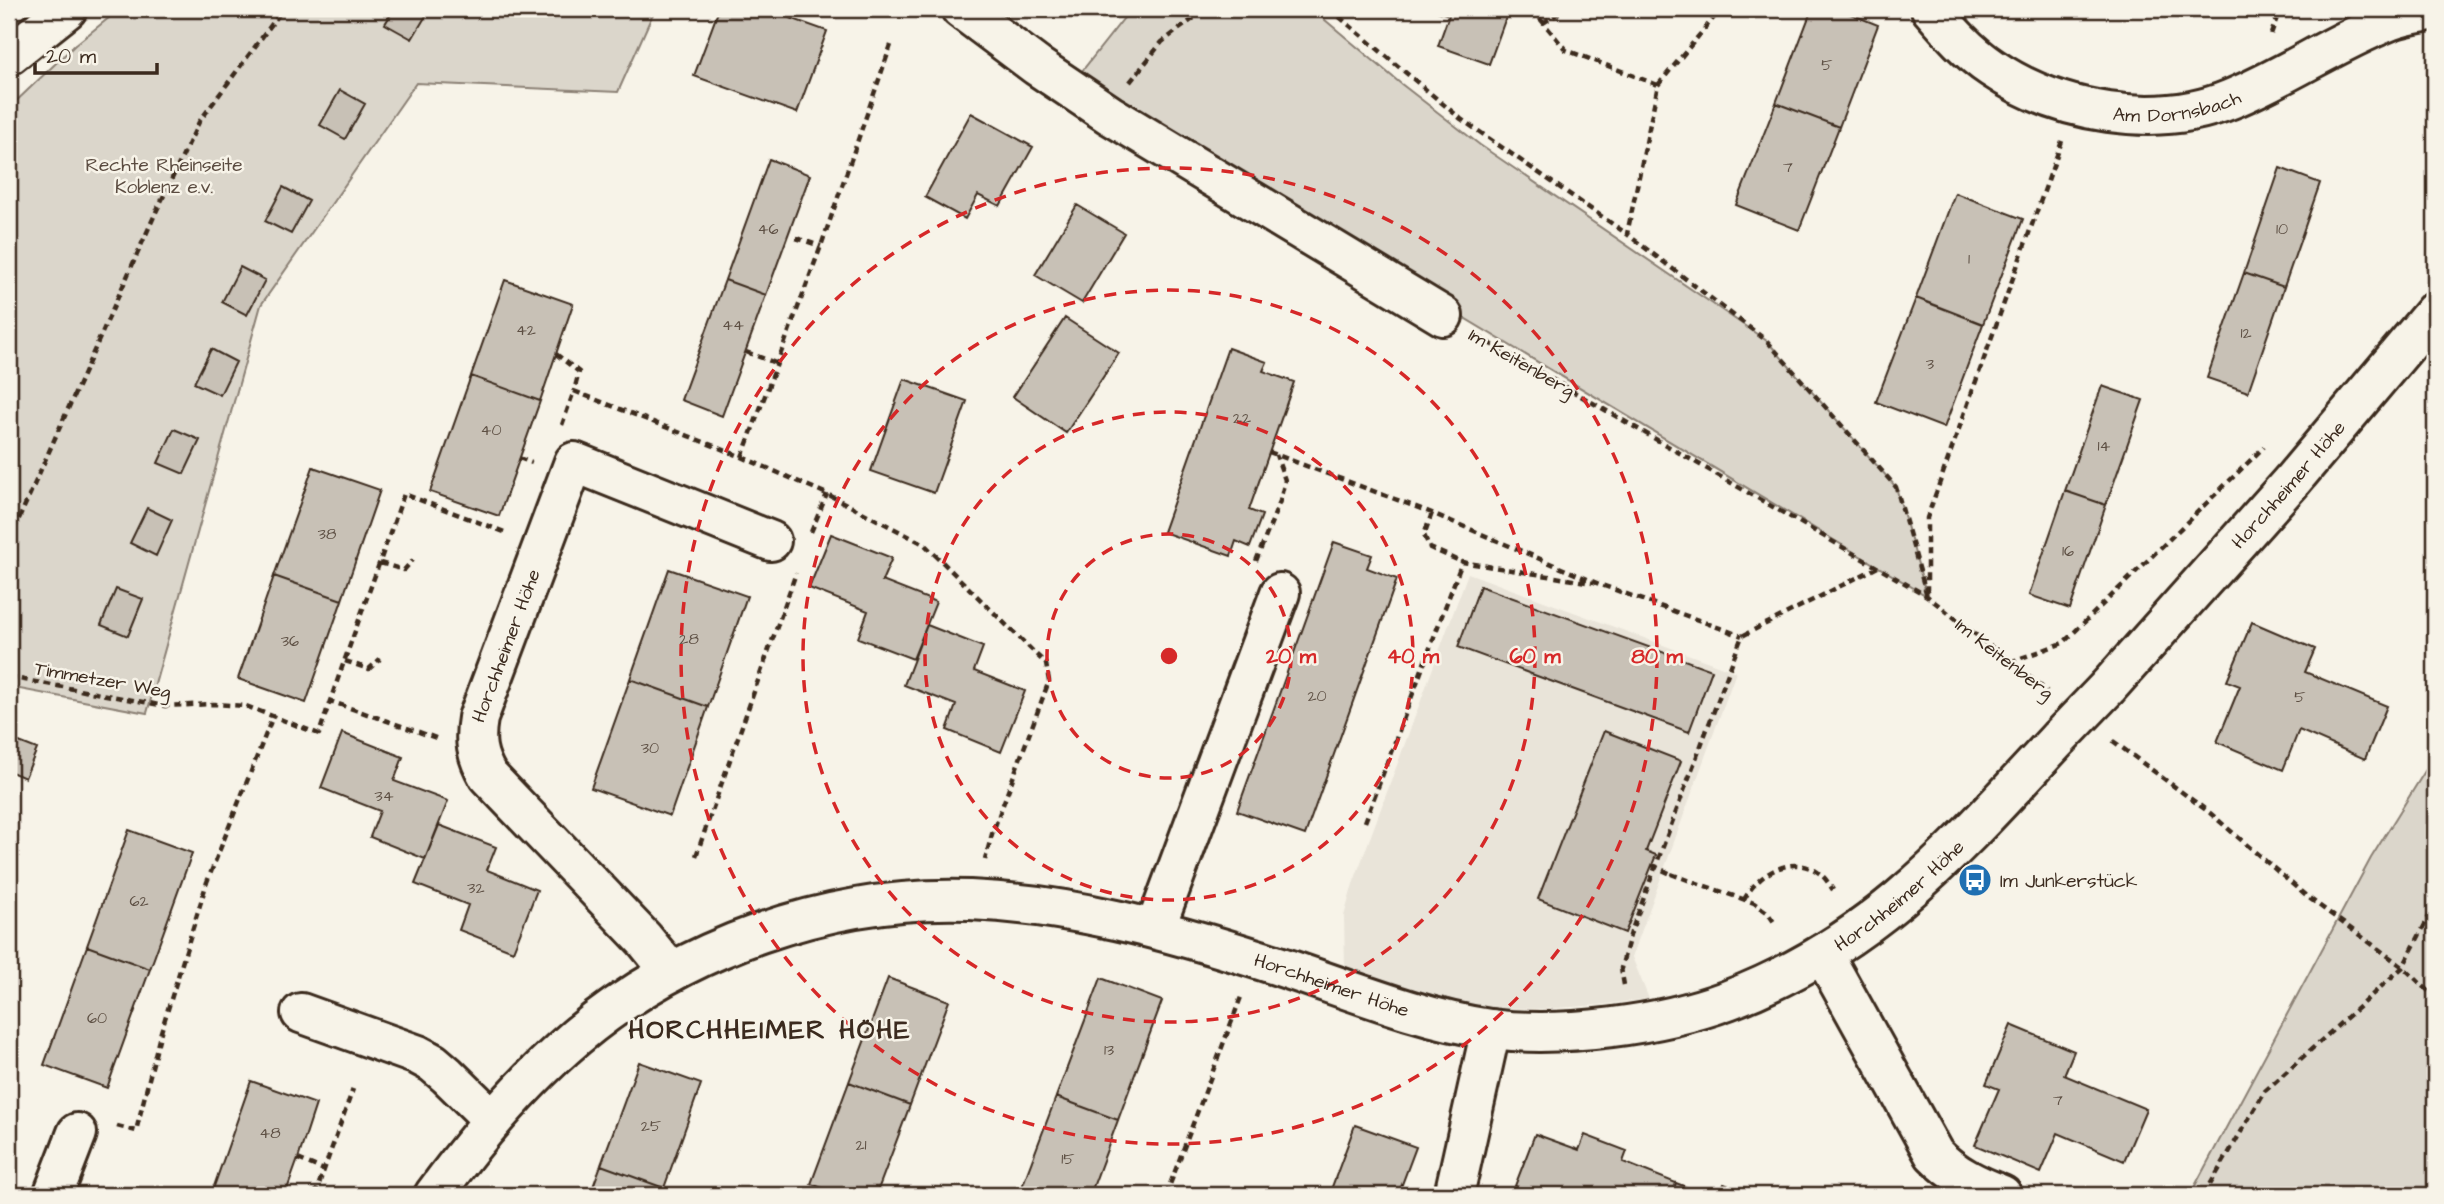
<svg xmlns="http://www.w3.org/2000/svg" width="2444" height="1204" font-family="'Architects Daughter',sans-serif">
<style>
.built{fill:#e9e4d9}
.green{fill:#dbd6cb;stroke:#8b8074;stroke-width:2}
.building{fill:#c8c1b6;stroke:#3b2a1e;stroke-width:2}
.lines{fill:none;stroke-linecap:round;stroke-linejoin:round}
.minor-casing{stroke:#3b2a1e;stroke-width:44}
.highway-casing{stroke:#3b2a1e;stroke-width:44}
.path{stroke:#3b2a1e;stroke-width:4.5;stroke-dasharray:7 5;stroke-linecap:butt}
.minor{stroke:#f7f3e8;stroke-width:38}
.highway{stroke:#f7f3e8;stroke-width:38}
.minor-bridge-casing{stroke:#3b2a1e;stroke-width:44;stroke-linecap:butt}
.path-bridge{stroke:#3b2a1e;stroke-width:4.5;stroke-dasharray:7 5;stroke-linecap:butt}
.minor-bridge{stroke:#f7f3e8;stroke-width:38}
.ring{fill:none;stroke:#d62828;stroke-width:3.5;stroke-dasharray:12 9}
.labels{text-anchor:middle;stroke-width:5;stroke-linejoin:round;paint-order:stroke}
.number-label{font-size:16px;fill:#5e5044}
.street-label{font-size:19px;fill:#3b2a1e;stroke:#f7f3e8}
.park-label{font-size:19px;fill:#5b4c41;stroke:#f7f3e8}
.poi-label{font-size:19px;fill:#3b2a1e;stroke:#f7f3e8;text-anchor:start}
.district-label{font-size:26px;font-weight:bold;letter-spacing:2px;fill:#3b2a1e;stroke:#f7f3e8}
.centre{fill:#d62828;stroke:#f7f3e8;stroke-width:3.5}
.ring-label{font-size:21px;text-anchor:middle;font-weight:bold;fill:#d62828;stroke:#f7f3e8;stroke-width:5;stroke-linejoin:round;paint-order:stroke}
</style>
<rect width="100%" height="100%" fill="#f7f3e8"/>
<filter id="ink" filterUnits="userSpaceOnUse"><feTurbulence type="fractalNoise" baseFrequency=".0143" numOctaves="2"/><feDisplacementMap in="SourceGraphic" scale="14" xChannelSelector="R" yChannelSelector="G"/><feConvolveMatrix kernelMatrix="1 2 1 2 8 2 1 2 1" color-interpolation-filters="sRGB"/></filter>
<g filter="url(#ink)">
<path class="built" d="M1468,573l268,99 -104,285 17,42 -49,6 -56,4 -48,-1 -38,-4 -54,-14 -59,-22 -1,-52 9,-32z"/>
<path class="green" d="M120,9h535l-37,83 -202,-9 -155,222 -114,408 -138,-26v-579l66,-63z
M1131,9h181l88,74 80,62 287,196 129,146 31,109 -812,-488 -36,-33z
M2435,755v440h-245l181,-337z"/>
<path class="building" d="M394,9h36l-18,30 -27,-15z
M719,9h46l62,22 -30,82 -103,-37z
M1431,9h78l-20,55 -51,-18 11,-31z
M1812,9h26l40,16 -39,102 -63,-24z
M340,90l25,14 -20,35 -25,-14z
M1776,103l63,24 -40,103 -63,-25z
M971,113l62,34 -33,59 -22,-11 -13,24 -40,-22z
M769,159l41,16 -44,120 -41,-15z
M2280,168l40,15 -36,104 -40,-14z
M283,187l26,14 -18,33 -26,-13z
M1955,193l68,26 -40,105 -67,-26z
M1077,205l47,28 -42,70 -47,-28z
M240,267l25,13 -18,35 -25,-13z
M2244,273l40,14 -36,105 -41,-14z
M505,280l68,24 -33,97 -69,-25z
M725,280l41,15 -44,121 -41,-16z
M1916,298l67,26 -39,104 -68,-26z
M1065,318l54,35 -53,80 -53,-36z
M1228,348l39,14 -4,9 31,11 -45,128 13,5 -12,32 -14,-6 -5,15 -68,-24z
M211,349l25,13 -16,33 -26,-12z
M471,376l69,25 -41,115 -69,-24z
M904,379l63,22 -33,92 -63,-22z
M2102,386l41,14 -37,105 -41,-14z
M174,429l26,11 -16,34 -26,-11z
M313,467l67,23 -38,110 -68,-24z
M2065,491l41,14 -36,104 -41,-14z
M147,508l25,12 -16,36 -26,-13z
M831,534l61,24 -10,23 54,21 -23,57 -55,-21 10,-27 -59,-23z
M1334,542l38,13 -5,13 30,11 -92,256 -68,-24z
M669,569l78,27 -39,111 -78,-28z
M274,576l68,24 -36,103 -68,-24z
M1480,586l232,84 -23,62 -231,-85z
M116,589l27,10 -15,37 -27,-11z
M2252,622l63,27 -10,23 82,34 -22,53 -66,-29 -16,40 -66,-28 23,-56 -13,-5z
M927,625l56,22 -9,24 51,20 -24,61 -54,-22 9,-25 -52,-20z
M630,679l78,28 -38,109 -79,-28z
M1604,731l77,30 -35,90 10,4 -31,78 -87,-34z
M342,733l61,24 -9,24 54,20 -23,58 -55,-22 10,-26 -59,-23z
M14,740l23,9 -12,29 -16,-7v-18z
M439,825l57,22 -9,23 50,20 -24,61 -54,-21 9,-25 -53,-21z
M129,830l63,23 -42,116 -63,-23z
M87,946l63,23 -43,119 -63,-23z
M888,978l61,23 -39,104 -61,-23z
M1101,978l61,23 -44,119 -62,-23z
M2011,1025l63,26 -10,24 82,34 -22,52 -66,-28 -17,40 -66,-28 24,-56 -13,-5z
M639,1062l62,22 -37,104 -63,-23z
M251,1081l65,23 -18,55 -13,36h-74z
M849,1082l61,23 -34,90h-34l-31,-11z
M1056,1097l62,23 -28,75h-71z
M1355,1125l61,22 -18,48h-69z
M1535,1134l44,16 6,-15 42,16 -4,11 53,21 -4,12h-133l-24,-9z
M601,1165l63,23 -2,7h-72z
M1676,1183l30,12h-34z
M1724,1184l28,11h-33z"/>
<g class="lines">
<defs>
<g id="minor">
<path d="M961,9l76,57 73,49 333,201"/>
<path id="s1" d="M1931,9c19,22 37,43 61,59 66,45 165,62 239,31 54,-22 103,-56 158,-78 14,-6 31,-8 46,-11"/>
<path id="s2" d="M2108,687l183,-205 144,-171"/>
<path d="M1155,929l125,-336"/>
<path d="M1823,954l111,200c20,21 42,31 68,41"/>
<path id="s3" d="M671,972l-27,-33 -156,-163c-12,-21 -14,-35 -10,-58l96,-256 197,79"/>
<path d="M301,1013l117,42 15,8 14,12 46,45"/>
<path d="M53,1195l24,-62"/>
<path id="s4" d="M434,1195c41,-56 88,-112 142,-158 107,-90 254,-142 394,-137 99,4 196,30 290,60 74,23 154,58 230,69 72,9 171,-4 238,-29 146,-55 228,-151 331,-262"/>
<path d="M1454,1195l37,-166"/>
</g>
<path id="highway" d="M9,55l58,-46"/>
</defs>
<use href="#minor" class="minor-casing"/>
<use href="#highway" class="highway-casing"/>
<path class="path" d="M1330,9l131,110 166,115
M1532,9l34,41 92,35 -31,149 140,107 129,146 31,109v-78l135,-377
M1543,23l22,-14
M2271,34l9,-25
M1130,82l32,-40 44,-33
M1658,85l63,-76
M796,238l25,8
M2427,270l8,-9
M1477,336l450,260 120,95
M746,352l32,12
M556,354l23,18 -5,19
M562,425l12,-34 168,66 85,37 97,50 122,120 3,17 -57,153 -7,26
M1269,452l163,61 167,71 143,52
M742,457l79,-211 70,-201
M519,458l13,5
M1432,513l-8,22 6,13 32,14
M811,532l16,-38
M9,541l147,-329 43,-90 84,-113
M1256,561l24,-60 5,-21 -9,-25
M380,563l24,7 9,-10
M345,661l24,8 11,-10
M2010,662l53,-19 201,-196
M9,677l156,29 49,-2 32,2 73,28 11,-33
M436,738l-106,-37 74,-207 103,39
M2113,741l97,72 95,82 98,72 32,30
M1365,822l97,-260 130,21
M696,856l100,-283
M1671,874l83,29 13,9 9,13
M1744,900c13,-26 48,-47 75,-27 6,4 10,11 14,17
M1624,985l-3,-17 10,-36 111,-296 136,-69
M9,1106l2,-7
M117,1126l19,5 24,-96 47,-153 66,-166
M298,1159l26,11
M315,1195l38,-106
M1166,1195l75,-198
M2204,1195l61,-104 138,-124 32,-62"/>
<use href="#minor" class="minor"/>
<use href="#highway" class="highway"/>
<defs>
<path id="minor-bridge" d="M2059,738l49,-51"/>
</defs>
<use href="#minor-bridge" class="minor-bridge-casing"/>
<path class="path-bridge" d="M1652,865l19,9"/>
<use href="#minor-bridge" class="minor-bridge"/>
</g>
</g>
<g class="ring">
<circle cx="1169" cy="656" r="122"/>
<circle cx="1169" cy="656" r="244"/>
<circle cx="1169" cy="656" r="366"/>
<circle cx="1169" cy="656" r="488"/>
</g>
<defs>
<symbol id="bus-disc" viewBox="-11 -11 22 22"><circle r="9.5" fill="#1f6fb2" stroke="#f7f3e8"/><path d="M-5-6H5V4H4V6H2V4H-2V6H-4V4H-5ZM-3.5-4V0h7V-4ZM-3.5 1.2v1.5H-2V1.2ZM2 1.2v1.5H3.5V1.2Z" fill="#fff"/></symbol>
</defs>
<g fill-rule="evenodd">
<use href="#bus-disc" x="1956" y="861" width="38" height="38"/>
</g>
<g class="labels">
<g class="number-label">
<text x="1827" y="70">5</text>
<text x="1788" y="172">7</text>
<text x="768" y="234">46</text>
<text x="2282" y="234">10</text>
<text x="1969" y="264">1</text>
<text x="733" y="330">44</text>
<text x="526" y="335">42</text>
<text x="2246" y="338">12</text>
<text x="1930" y="369">3</text>
<text x="1242" y="423">22</text>
<text x="491" y="435">40</text>
<text x="2104" y="451">14</text>
<text x="327" y="539">38</text>
<text x="2068" y="556">16</text>
<text x="689" y="644">28</text>
<text x="290" y="646">36</text>
<text x="1317" y="701">20</text>
<text x="2300" y="702">5</text>
<text x="650" y="753">30</text>
<text x="384" y="801">34</text>
<text x="476" y="893">32</text>
<text x="139" y="906">62</text>
<text x="97" y="1023">60</text>
<text x="1109" y="1055">13</text>
<text x="2058" y="1105">7</text>
<text x="651" y="1131">25</text>
<text x="270" y="1138">48</text>
<text x="861" y="1150">21</text>
<text x="1068" y="1164">15</text>
</g>
<g class="street-label">
<text dy="7" stroke="none"><textPath href="#s1" startOffset="280">Am Dornsbach</textPath></text>
<text transform="translate(1522 362) rotate(30)" y="7">Im Keitenberg</text>
<text dy="7" stroke="none"><textPath href="#s2" startOffset="271">Horchheimer Höhe</textPath></text>
<text dy="7" stroke="none"><textPath href="#s3" startOffset="406">Horchheimer Höhe</textPath></text>
<text transform="translate(2005 658) rotate(38)" y="7">Im Keitenberg</text>
<text transform="translate(103 679) rotate(10)" y="7">Timmetzer Weg</text>
<text dy="7" stroke="none"><textPath href="#s4" startOffset="1620">Horchheimer Höhe</textPath></text>
<text dy="7" stroke="none"><textPath href="#s4" startOffset="1012">Horchheimer Höhe</textPath></text>
</g>
<g class="park-label">
<text x="164" y="171">Rechte Rheinseite<tspan x="164" dy="22">Koblenz e.v.</tspan></text>
</g>
<g class="poi-label">
<text x="2000" y="887">Im Junkerstück</text>
</g>
<g class="district-label">
<text x="770" y="1038">HORCHHEIMER HÖHE</text>
</g>
</g>
<circle cx="1169" cy="656" r="10" class="centre"/>
<g class="ring-label">
<text x="1291" y="663">20 m</text>
<text x="1413" y="663">40 m</text>
<text x="1535" y="663">60 m</text>
<text x="1657" y="663">80 m</text>
</g>
<rect width="2444" height="1204" fill="none" stroke="#f7f3e8" stroke-width="35"/>
<rect x="18" y="18" width="2409" height="1169" fill="none" stroke="#3b2a1e" stroke-width="2.5" filter="url(#ink)"/>
<path d="M35 63v10h122v-10" fill="none" stroke="#3b2a1e" stroke-width="3.5"/>
<text x="46" y="63" font-size="21" fill="#3b2a1e" stroke="#f7f3e8" stroke-width="5" paint-order="stroke">20 m</text>
</svg>
